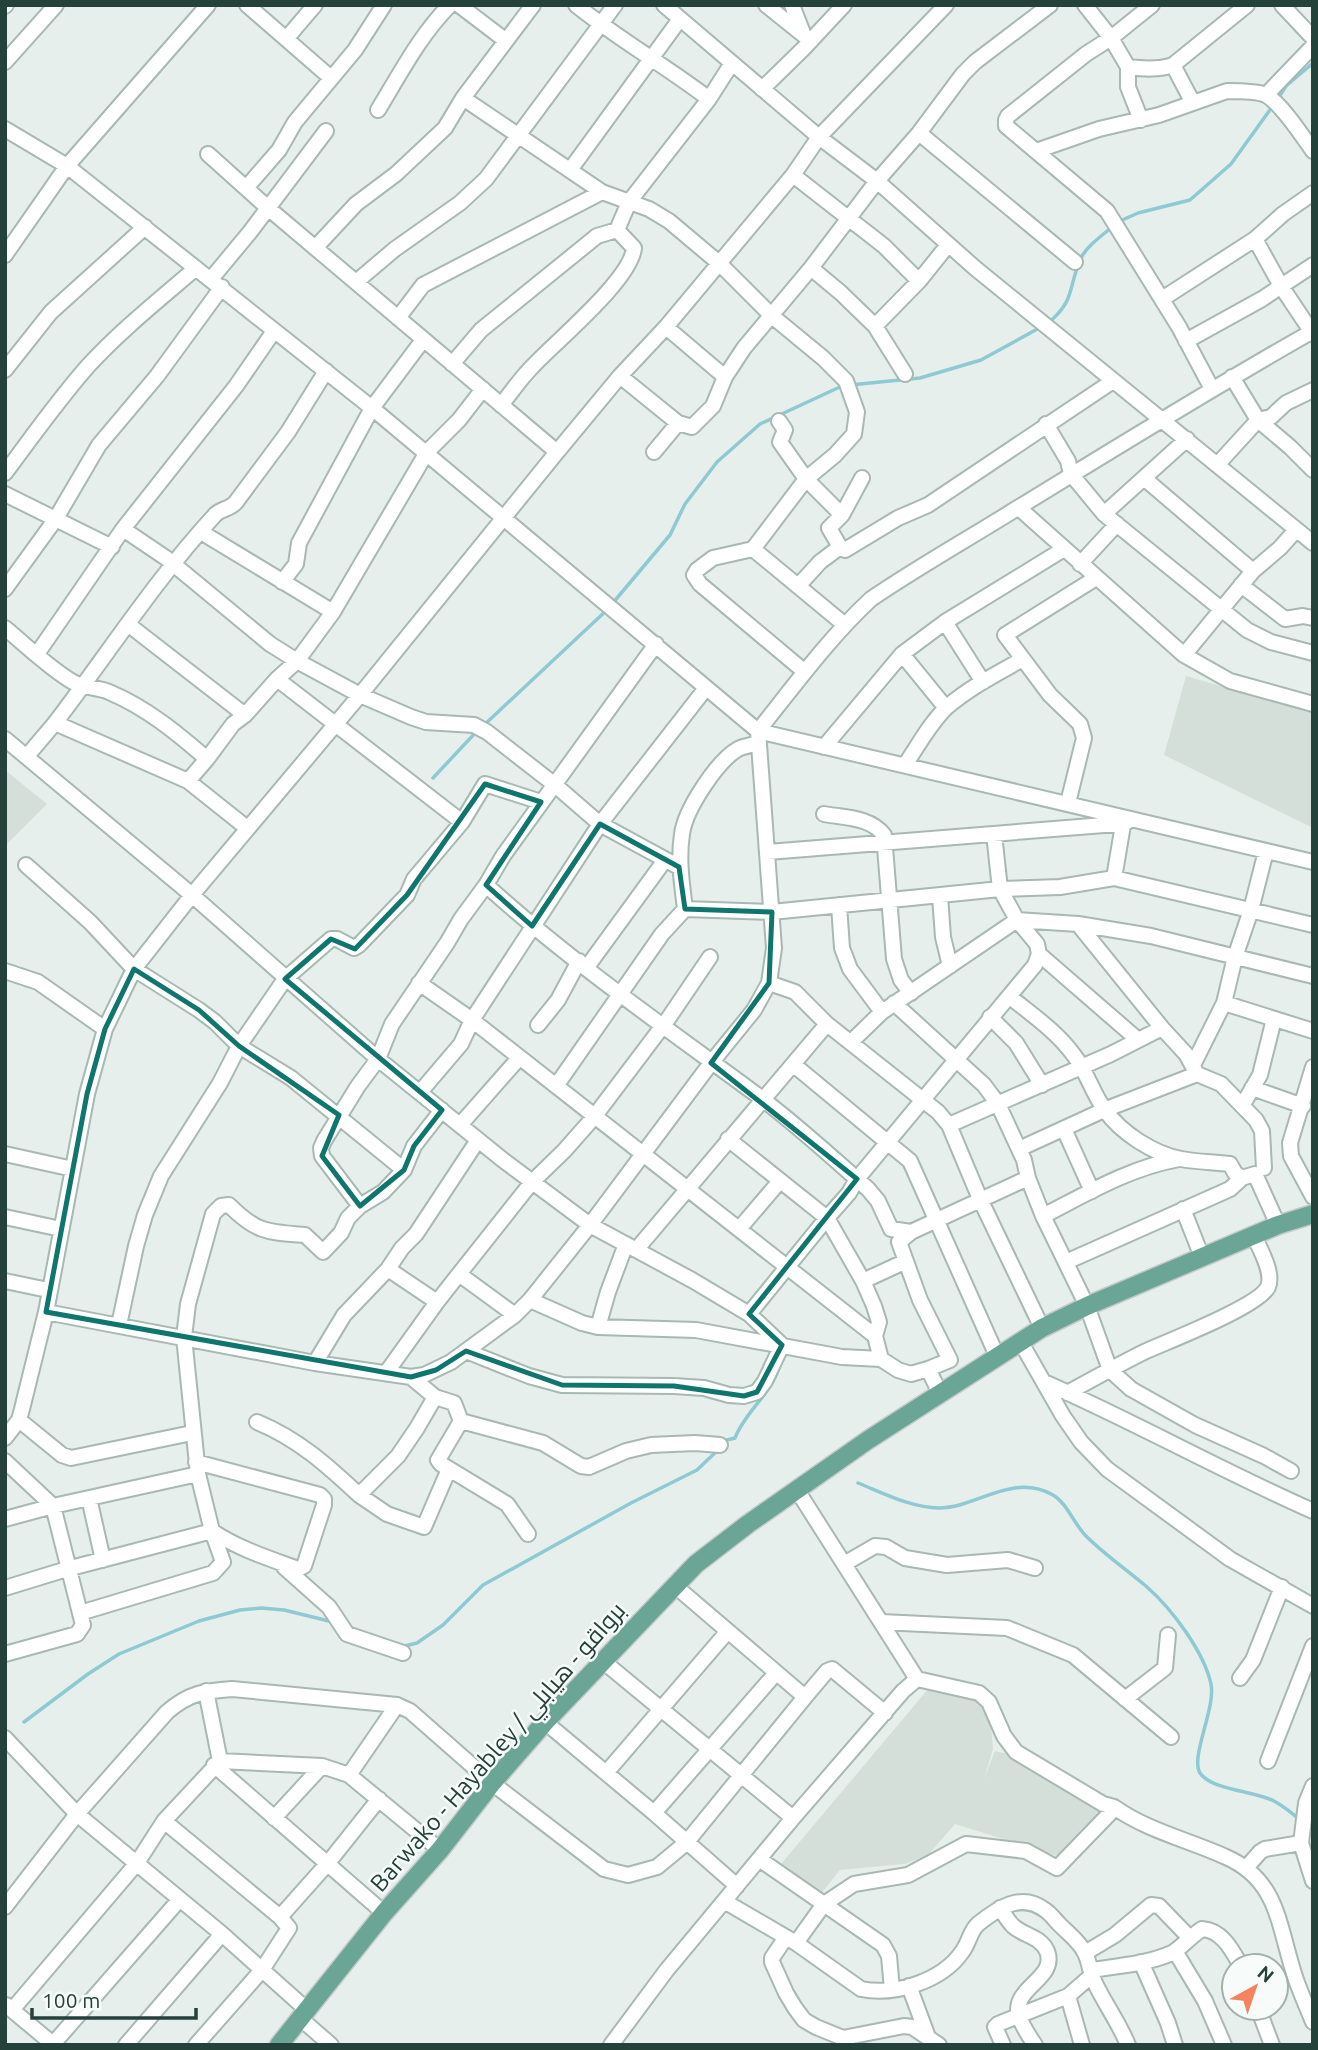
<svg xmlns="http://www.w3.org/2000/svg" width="1318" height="2050" font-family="Ubuntu,Cairo,sans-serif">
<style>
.built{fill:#d4dfda}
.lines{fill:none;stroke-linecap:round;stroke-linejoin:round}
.stream{stroke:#8ec9d4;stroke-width:3.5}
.minor-casing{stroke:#a8b8b2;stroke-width:18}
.major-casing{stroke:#c2cac8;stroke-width:21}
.minor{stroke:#fff;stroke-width:14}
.major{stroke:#6aa596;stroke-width:18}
.marked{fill:none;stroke:#0f766e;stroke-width:5;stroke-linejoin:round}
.labels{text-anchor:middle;stroke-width:5;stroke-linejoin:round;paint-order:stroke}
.street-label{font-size:24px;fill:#24423a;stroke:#f7fbf9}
</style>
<rect width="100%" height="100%" fill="#e6efeb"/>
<path class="built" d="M1186,676l127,37v115l-149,-73z
M5,770l42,34 -42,42z
M929,1688l49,10 12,16 3,35 -9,30 11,-28 26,6 85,50 -45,50 -106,-33 -27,31 -23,9 -65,6 -21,26 -38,-32z"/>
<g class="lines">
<path class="stream" d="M1277,100l9,-14 27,-23
M1120,221l18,-8 52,-13 41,-36 41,-57
M1048,323c27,-22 20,-34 32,-63 5,-12 21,-24 31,-32
M850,385l70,-7 61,-18 60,-33
M612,604l58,-69 15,-31 32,-42 43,-38 82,-38
M483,726l125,-117
M433,778l44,-47
M723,1441l12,-3c10,-26 35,-43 44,-70
M858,1483c25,10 54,25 81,25 38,0 73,-36 114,-13 14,8 21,29 33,41 19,19 41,34 61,51 25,22 57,65 64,97 5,24 -21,73 -11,89 11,17 55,18 74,28 9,5 18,12 26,19
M400,1645l5,1 12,-3 26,-18 40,-40 148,-82 66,-33 23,-22
M24,1722l64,-48 31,-20 80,-33 41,-11 21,-2 23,2 49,12"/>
<defs>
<path id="minor" d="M247,5l84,73
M459,5l46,35
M576,5c42,34 90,61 133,94
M664,5l155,132 58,44 98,87 338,275
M766,5l45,36
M792,5l11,28
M1085,5l26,33 17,29c16,2 31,3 45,-2l74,-60
M1152,5l-41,33 -25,16 -78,62 -2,4v6l101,85 72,116 33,62
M1282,5l31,33
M5,6l1,-1
M286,39l29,-34
M5,62l51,-57
M1173,65l20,38
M1128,67v20l13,33
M762,89l41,-40 41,-44
M1266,95l47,-49
M463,98l139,94 47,17 20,12 50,42 53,53 51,42 23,23 11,31 -3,22 -19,21 -29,24 -53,70 -40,9 -16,12 -3,5 6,9 105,88
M378,110c22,-36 42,-75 72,-105
M5,129l62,37 305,242 386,323 555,131
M919,133l156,129
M1036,151l63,-22 60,-14 68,-24c11,0 30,0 39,4 15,8 37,42 47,56
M208,154l60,54 289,244
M570,170l110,-151
M793,175l91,71 35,35
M246,188l33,-38 16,-28 60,-72 29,-45
M617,230l12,-28 80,-103 23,-36
M1255,239l26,47 32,48
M315,248l41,-44 40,-30 49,-46 18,-30 70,-93
M5,255l62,-89 141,-161
M811,268l30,25 34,33 30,48
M211,279l39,-47 76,-101
M356,282l39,-33 65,-46 26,-24 129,-174
M1162,299l93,-60 28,-25 30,-21
M398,318l25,-33 179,-93
M875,326l44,-45 29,-36
M666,327l59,50
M1186,341l76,-42 51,-34
M452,364l29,-34 116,-94 20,-6
M5,370l46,-58 94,-85
M620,376l58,47
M1232,377l26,43 32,27 23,23
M501,405c10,-12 19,-26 31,-38 23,-25 99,-87 102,-119l-17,-18
M779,421l6,9 -5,12 26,37 36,36
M1046,424l22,37 3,13 33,40 143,116 24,12 42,11
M654,452l24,-29 14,4 21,-21 12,-29 19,-29 67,-80 66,-87 42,-48 44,-59 12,-12 75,-57
M1217,465l41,-45 13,-3 15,-14 27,-13
M5,473c27,-36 53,-73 83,-107 33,-36 72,-67 108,-98
M1145,479l108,92
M5,494l107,53
M1019,508l165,147 46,26 83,23
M1104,514l83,-75
M123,529l43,29 104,86 27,17 63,34 51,22 15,5 48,3 13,7 68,53 45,39 79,43
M201,532l132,80
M840,547l-11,-19 13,-13 20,-37
M753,549l92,76
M1080,564l37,-40
M282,582l14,-18 3,-21 73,-135 51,-68
M799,585l21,-23 20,-15 5,3 53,-32 30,-13 185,-124
M1241,585l44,34 18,-3 10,2
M5,589l50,-69 44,-75 58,-69 65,-89
M945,622l38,60
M129,625l116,90
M5,628c22,18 44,40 68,54 10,6 25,5 36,10 38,16 68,41 98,67l-19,22
M37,654l86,-125 113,-143 38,-55
M902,654l44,54
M1184,655l69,-84 27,-23 16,-18
M277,679l185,143
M55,723c52,-68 101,-144 159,-207 6,-8 16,-6 22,-14l52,-70 38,-61
M5,739l187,156 186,164 125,101 87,65 102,55 57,34 33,31 -17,36 -8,11 -13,4 -15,-1 -25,-7 -30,-2 -112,-1 -33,-9 -63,-25
M824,747l78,-93 43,-32 119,-73
M27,756l28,-33 133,58 59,47
M207,759l26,-35 12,-9 32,-36 20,-18 36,-49 94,-160 32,-32 24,-31
M905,765c13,-19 25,-42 42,-58 22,-19 49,-33 74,-47
M1068,803l16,-65 -4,-14 -30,-29 -45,-60 91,-57
M824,814c22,4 46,3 60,21l10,124 7,21 10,13
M768,852l336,-27h19l8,-6
M26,865l64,57 44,47 65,41 16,12 24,24 52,32 113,92
M1114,878l9,-53
M486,885c86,78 182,144 275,213 37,28 72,60 107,91l10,12 13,28 20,3 117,-54 -4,-18 -26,-56 -14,-19 -90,-82
M940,896l3,41 7,29
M839,905l3,43 8,21 32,43
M685,909l87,3 228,-23 60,-2 54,-9 199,47
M1078,924l84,104
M1039,954l98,85
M587,967l78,-107
M5,971l33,11 67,47
M419,983l53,37 403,316
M769,983l26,9 32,32 111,88 11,13 31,74 62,129
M1009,996c22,18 47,35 64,58 14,17 19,39 32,56 16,23 49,44 76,49 16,3 33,3 49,5l5,9 7,5
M1224,1003l89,28
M990,1017l26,26 26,42
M538,1025l20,-25 21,-39
M852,1041l30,-29 135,-92 61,4 73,12 162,40
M794,1065l116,96 87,195
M1193,1065l31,-62 11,-46 16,-47 15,-59
M1313,1067l-23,76 1,13 22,41
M1197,1074l24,10 35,36 6,11 2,37
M556,1086l106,-152 23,-25c-3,-25 -7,-49 -3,-75 3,-24 35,-73 56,-85 6,-3 14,-4 20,-6
M1252,1088l51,18
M421,1091l40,-47 11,-24 128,-196 106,-136
M1242,1106l18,-31 14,-56
M460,1125l59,-67
M949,1125l162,-71 51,-26 24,26 11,20 -93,36 -85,39
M1064,1129l28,62
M728,1139l99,79 22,-25 8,-14 178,-214 4,-11 -2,-10 -20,-24 -17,-31 -6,-55
M5,1154l68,15
M1028,1178l15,38 44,90 23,64 21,19 64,36 69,31 27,15
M360,1206l-38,-50 -1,-8 3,-7 34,-55 20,-27 14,-35 55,-81 14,-24 25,-34 17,-29 153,-212
M1183,1209l19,48
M1043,1216c45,-23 86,-48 136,-57
M5,1217l56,12
M739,1229l41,-48
M911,1232l-12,10 21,58 30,60 -22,9
M636,1250l191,-226
M1066,1262l164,-73 12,-11 13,-4 23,51
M388,1269l49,33 22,-28 56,41
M459,1274l73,-92 32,-31 30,-34 74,-98 42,-62
M5,1281l43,9
M863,1281l41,-19
M530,1300l52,23 16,4 98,3 146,27 39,2 17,11 13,4 17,-5 12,24
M46,1312l269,51 96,14 13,-2 27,-13 64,-47 15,-15 60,-75 121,-162 43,-53 15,-27 5,-35 -16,-217c36,-45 71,-93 113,-132 47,-32 97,-60 145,-90 98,-60 196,-121 297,-178
M749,1314l78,-96 36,63 11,25 5,16 -4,14 6,23
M119,1325l17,-79 9,-31 16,-39 59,-93 19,-37 46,-67 46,-40h6l17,9 5,-3 48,-50 7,-16 48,-57 23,-38 56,18
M598,1327l10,-35 18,-48
M1020,1341l43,75 18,26 26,27 123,90 83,47
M315,1363l29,-48 44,-46 14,-21 14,-14 62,-94
M386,1373l51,-71
M411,1377l24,20 19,6 7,18 82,22 38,23 8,1 37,-16 25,-6 44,-2 25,2
M1044,1382c91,40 178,89 269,129
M1067,1393c26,-14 51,-28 77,-41 24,-11 114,-45 124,-65 6,-14 -8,-38 -14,-51
M19,1420l43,35 9,3 121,-25
M461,1421l-23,39 3,4 66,40 21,30
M257,1422c41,17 70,43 102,73l39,-39 19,-28 18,-31
M5,1438l14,-18 3,-11 24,-97 41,-218 18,-65 29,-60 58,-74 168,-200 197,-243 63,-76 46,-49 127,-152 26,-38 127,-132
M5,1461l48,45 145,-32
M359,1495l28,19 37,13 25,-58
M89,1498l14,62
M5,1519l48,-13 30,119 -6,9 -72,20
M844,1564l31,-18 11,1 19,11 42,7 61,-5 27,8
M284,1567l45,40 18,27 56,19
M5,1588l62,-19 145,-38c27,18 56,27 86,38l6,-3 20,-61v-6l-4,-4 -124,-33
M80,1613l133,-40 10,-11 -11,-31 -14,-57 -14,-137 4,-33 25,-90 8,-8 8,-1c28,28 38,27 76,30l18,17 18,-19 7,-15 12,-12 23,-14 21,-22 10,-24 28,-36
M881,1622l126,6 66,27 98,82
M604,1662l189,156
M1240,1678l13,-18 29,-73
M917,1679l62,14 10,9 15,34 12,16 87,52 11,3c34,24 75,33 112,50 50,22 52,64 66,110 5,19 14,37 21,55
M206,1691l14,70
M805,1697l22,-26 5,-2 53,44
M1125,1699l40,-31 3,-33
M545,1722l109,91 83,73
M5,1738l72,76 145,120 85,76
M1268,1761l45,-115
M214,1765l170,148
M606,1773l122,-142
M349,1775l48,-70
M1313,1786l-7,17 -5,40 12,38
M654,1813l122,-140
M274,1818l48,-52
M164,1821l116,96 9,11 -27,42 -66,75
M759,1859l124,86 6,11 3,34
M1246,1868l14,-16 5,-3 36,-6
M724,1901l72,42 65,46c34,7 81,-8 101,-37 7,-9 8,-21 16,-28 20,-16 43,-32 67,-14 6,4 10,10 15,15 9,9 20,17 25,28 5,10 5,21 10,30 10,21 24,40 33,62
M5,1907l72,-93 90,-102c22,-19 37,-21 65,-23l165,16 13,6 82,72 112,86 24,6 29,-8 29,-24 119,-146 -131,-112
M1000,1908c4,6 8,13 13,18 11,10 27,10 34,25 11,28 -36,36 -28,65 3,10 10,20 16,29
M280,1917l48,-54 51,-64
M786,1937l-14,21v4l14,31 9,15 9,12 12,7 27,11 61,-12 8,1 27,18
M796,1943l28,-39 30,-20 54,-9 58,-31 60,7 31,17 58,-60
M1175,1951l30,50 19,44
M1085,1953l30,-18 36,-30 8,1 30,31
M1141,1962l27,61 7,22
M1091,1970c27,-4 56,-6 81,-17 9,-5 19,-17 30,-24 20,1 30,21 39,37
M909,1986l19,51
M6,2005l48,40
M1258,2008l14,37
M12,2010l125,-147 27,-42 56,-60 102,5 27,9 91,75
M300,2018l31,27
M53,2044l127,-145
M126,2045l96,-111
M611,2045l55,-74 127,-153 110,-127 14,-12 -120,-189
M1003,2045l-8,-18 3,-3 70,-28
M1082,2045l-14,-49 23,-20"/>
<path id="major" d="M279,2045l105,-132 56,-63 52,-67 53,-61 151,-158 52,-40 120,-84 174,-112 45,-22 191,-81 35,-11"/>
</defs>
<use href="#minor" class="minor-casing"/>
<use href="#major" class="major-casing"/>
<use href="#minor" class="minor"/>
<use href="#major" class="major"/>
</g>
<path class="marked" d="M485,784l56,18 -55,83 46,41 68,-102 79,43 6,42 87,3 -3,71 -58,80 146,116 -108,135 33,31 -25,47 -13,4 -70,-10 -112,-1 -96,-34 -30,19 -25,7 -365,-65 41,-218 18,-65 29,-60 65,41 40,36 100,69 -17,41 38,50 44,-36 10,-24 28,-36 -157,-131 46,-40 24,10 52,-54z"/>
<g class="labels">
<g class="street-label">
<text transform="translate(498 1747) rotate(-49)" y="8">Barwako - Hayabley / برواقو - هيابلي</text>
</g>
</g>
<rect width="1318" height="2050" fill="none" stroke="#24423a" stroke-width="14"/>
<g transform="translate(1255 1987) rotate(40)"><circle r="33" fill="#f7fbf9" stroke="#a3b1ad" stroke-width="2"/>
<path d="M0-5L12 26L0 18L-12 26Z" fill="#f4845f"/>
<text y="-10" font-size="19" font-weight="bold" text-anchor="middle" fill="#24423a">N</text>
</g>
<path d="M32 2008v10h164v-10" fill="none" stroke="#24423a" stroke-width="3.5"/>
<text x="42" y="2008" font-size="21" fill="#24423a" stroke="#f7fbf9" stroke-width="5" paint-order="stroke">100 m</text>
</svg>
